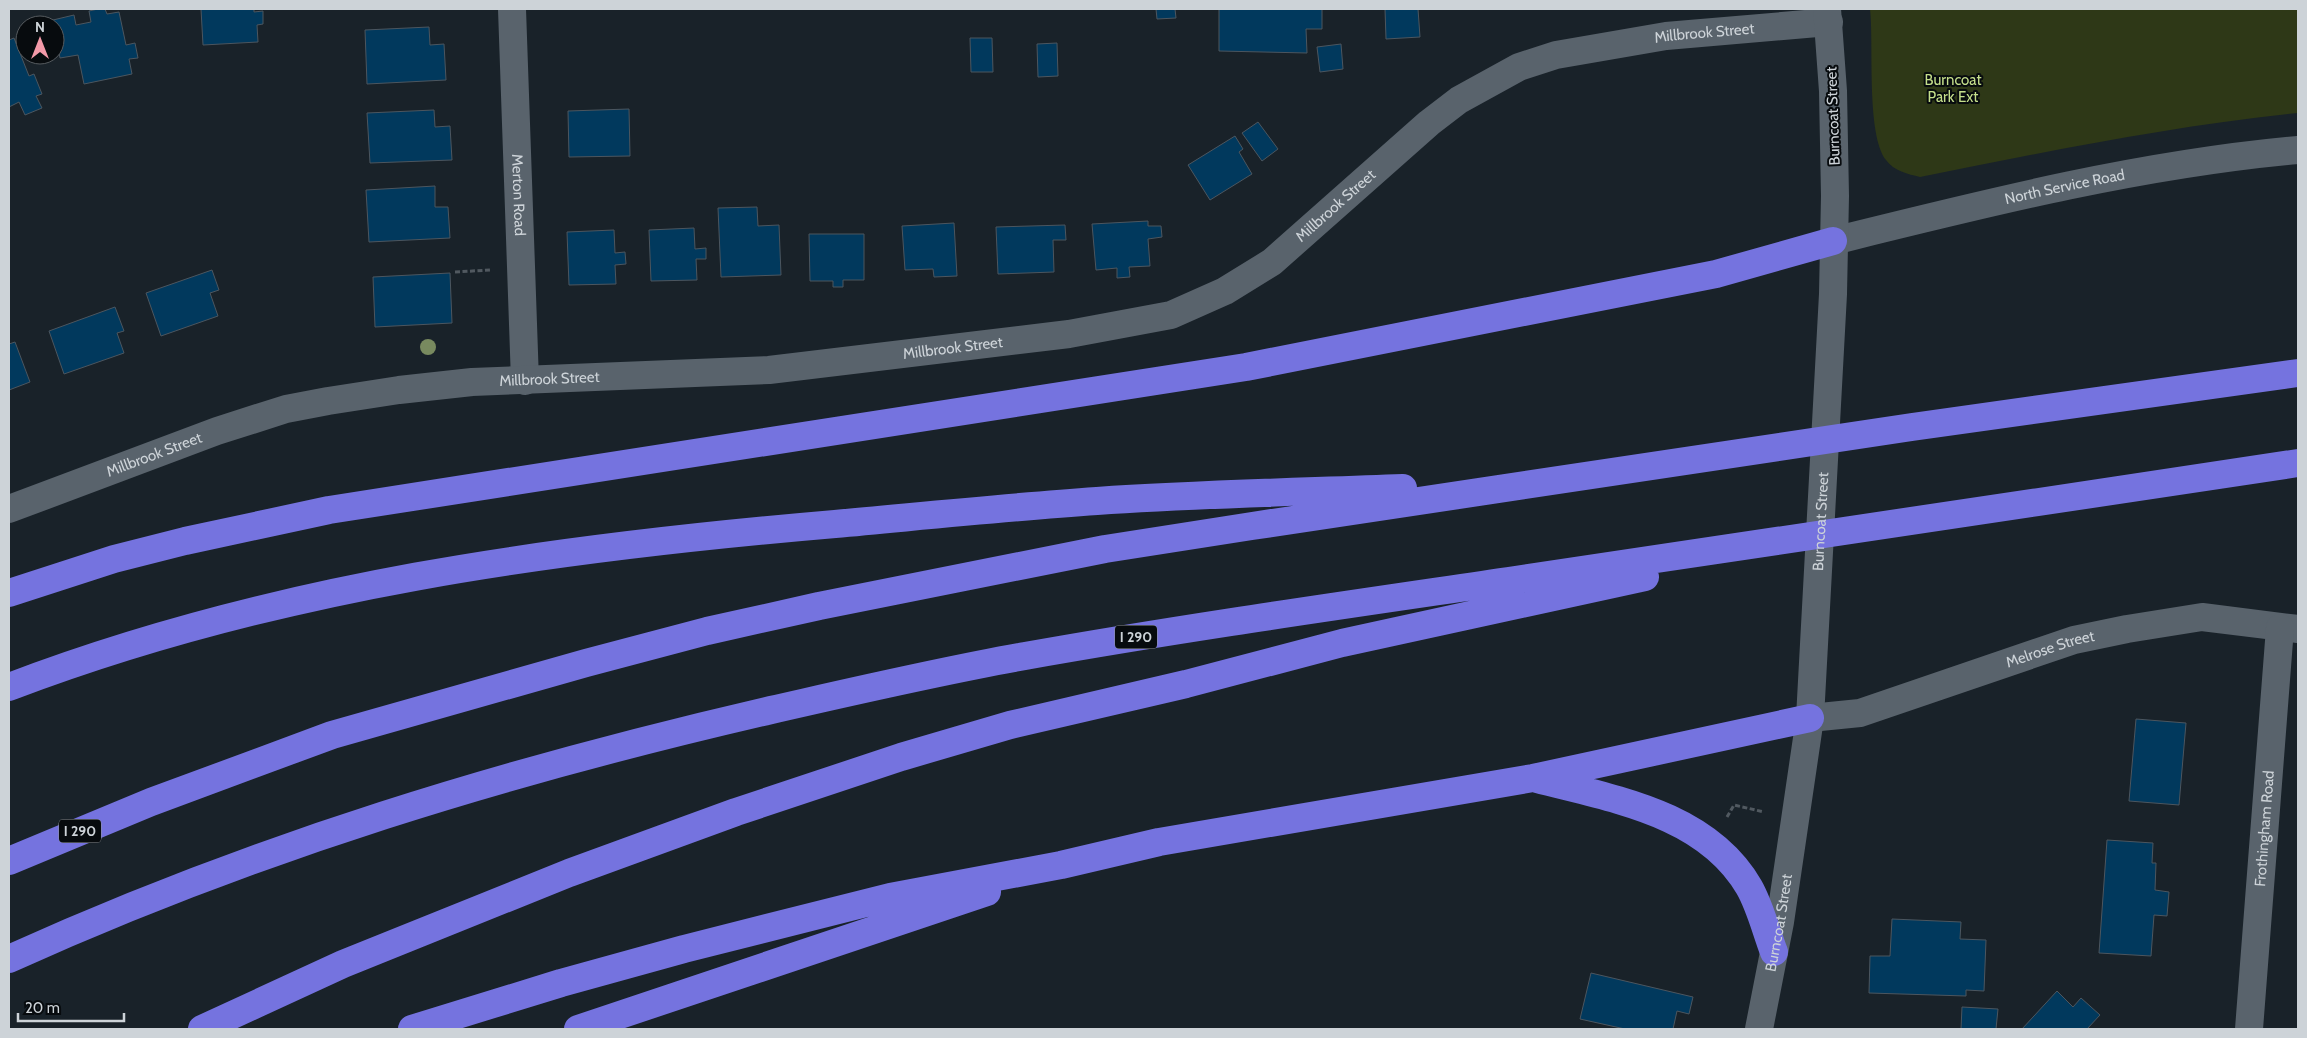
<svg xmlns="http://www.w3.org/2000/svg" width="2307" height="1038" font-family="Cabin,sans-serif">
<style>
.green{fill:#2e3817}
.building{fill:#01395d;stroke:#4c565f}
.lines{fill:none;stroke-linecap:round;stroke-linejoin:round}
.path{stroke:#515960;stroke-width:3;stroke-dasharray:5 2.5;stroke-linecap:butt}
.minor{stroke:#59636c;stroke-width:28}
.tertiary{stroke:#59636c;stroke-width:28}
.secondary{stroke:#59636c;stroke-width:28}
.motorway{stroke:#7573df;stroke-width:28}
.tree{fill:#788a5f}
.labels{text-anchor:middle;stroke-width:4;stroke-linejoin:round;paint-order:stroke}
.shield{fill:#070b0e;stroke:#92979b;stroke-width:1}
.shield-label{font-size:14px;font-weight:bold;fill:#cdd3d8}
.street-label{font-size:15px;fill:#cdd3d8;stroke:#070b0e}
.park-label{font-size:15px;fill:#c5df8b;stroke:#070b0e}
</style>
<rect width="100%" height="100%" fill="#192229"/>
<path class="green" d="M1870,9h428v104c-127,13 -253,39 -378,64 -12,-3 -26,-6 -34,-17 -20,-26 -12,-116 -16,-151z"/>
<path class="building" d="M98,9h7l2,5 12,-2 7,33 9,-2 3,15 -9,1 3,15 -48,10 -6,-29 -18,3 -7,-38 21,-5 2,10 15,-3 -2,-11z
M201,9h53v3l9,-1v13l-6,1 1,17 -55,3z
M1156,9h19l1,9 -19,1z
M1219,9h103v20h-16l1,24 -88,-2z
M1385,9h33l2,28 -34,2z
M429,27l1,18 14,-1 2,36 -79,4 -2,-54z
M14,38l15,38 5,-2 8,20 -6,2 6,12 -17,7 -6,-13 -10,5v-67z
M970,38h22l1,34h-22z
M1057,43l1,33 -20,1 -1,-33z
M1341,44l2,25 -23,3 -3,-25z
M629,109l1,47 -61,1 -1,-46z
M434,110l1,17 15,-1 2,34 -82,3 -3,-50z
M1258,122l20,27 -16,12 -20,-28z
M1235,136l8,13 -4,3 13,22 -42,26 -22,-35z
M435,186v21h13l2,31 -81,4 -3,-52z
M757,207l1,19 21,-1 2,50 -60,2 -3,-69z
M1148,221v5h13l1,11 -14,2 2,27 -21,1 1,10 -13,1v-10l-21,2 -4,-46z
M954,223l3,53 -23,1 -1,-8 -28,1 -3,-44z
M1065,225l1,15h-13l1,32 -56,2 -2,-47z
M694,228l1,21 11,-1v11h-10l1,21 -46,1 -2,-51z
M614,230l1,23 10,-1 1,12 -11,1 1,19 -47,1 -2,-53z
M809,234h55v46h-21v7h-10v-6h-23z
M212,270l7,20 -9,3 8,23 -57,20 -15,-43z
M450,273l2,50 -77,4 -2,-50z
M115,307l9,24 -7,2 7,20 -60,21 -15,-43z
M15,342l15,40 -21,8v-46z
M2136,719l50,4 -7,82 -50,-4z
M2107,840l46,3 -1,20h4l-1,27 14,2 -2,24 -13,-1 -3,41 -52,-3z
M1892,919l69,3 -1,17 26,1 -2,51 -18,-1v6l-97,-3 1,-37h20z
M1591,973l102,24 -4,17 -12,-3 -4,18h-48l-45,-10z
M2057,991l16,16 8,-9 19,17 -13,14h-65z
M1962,1007l36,2 -2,20h-35z"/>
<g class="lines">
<path class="path" d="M455,272l35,-2
M1727,817l7,-12 30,7"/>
<g class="minor">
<path id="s1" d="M512,9l13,372"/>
<path id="s2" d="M1810,718l50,-5 214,-73 53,-11 75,-12 96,12"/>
<path id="s3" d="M2249,1029l31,-401"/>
</g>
<path class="tertiary" id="s4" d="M1833,241c153,-38 308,-77 465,-91"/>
<g class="secondary">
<path id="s5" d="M9,509l208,-78 69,-22 42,-8 71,-11 73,-8 297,-12 300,-36 102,-19 54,-24 47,-29 157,-139 30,-23 60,-33 37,-12 110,-19 163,-14"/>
<path id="s6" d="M1759,1029l21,-107 30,-204 23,-424 2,-98 -2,-105 -6,-82"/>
</g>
<path class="motorway" d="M9,593l105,-34 71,-18 144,-31 917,-143 470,-93 117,-33
M9,687c265,-101 545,-139 826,-163 88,-8 175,-17 262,-23 102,-7 204,-9 306,-13
M1537,779c76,20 169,34 212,108 11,19 17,44 25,65
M9,861l142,-59 181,-67 254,-72 121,-32 112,-25 286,-57 147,-23 660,-99 386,-54
M9,959c247,-112 498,-188 762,-249 84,-19 169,-39 254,-54 163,-29 327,-52 490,-76 261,-38 522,-78 783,-117
M202,1029l141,-65 226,-91 167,-61 165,-55 109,-32 176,-41 156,-41 303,-66
M412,1029l149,-46 123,-34 206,-52 171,-32 98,-23 374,-64 277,-60
M578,1029l409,-137"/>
</g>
<circle class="tree" cx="428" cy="347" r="8"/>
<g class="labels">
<g class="shield">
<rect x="1115" y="625.5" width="42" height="23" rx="4"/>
<rect x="59" y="819.5" width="42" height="23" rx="4"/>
</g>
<g class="shield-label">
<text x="1136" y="642">I 290</text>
<text x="80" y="836">I 290</text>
</g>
<g class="street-label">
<text dy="5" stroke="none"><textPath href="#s5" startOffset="1805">Millbrook Street</textPath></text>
<text transform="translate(1833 116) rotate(-92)" y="5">Burncoat Street</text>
<text dy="5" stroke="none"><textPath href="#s4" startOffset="238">North Service Road</textPath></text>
<text dy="5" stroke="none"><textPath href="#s1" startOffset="186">Merton Road</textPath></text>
<text dy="5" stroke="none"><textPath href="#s5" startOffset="1385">Millbrook Street</textPath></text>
<text dy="5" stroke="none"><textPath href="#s5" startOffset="965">Millbrook Street</textPath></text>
<text dy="5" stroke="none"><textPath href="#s5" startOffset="560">Millbrook Street</textPath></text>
<text dy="5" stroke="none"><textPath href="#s5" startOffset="155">Millbrook Street</textPath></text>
<text dy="5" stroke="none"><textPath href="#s6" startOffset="512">Burncoat Street</textPath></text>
<text dy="5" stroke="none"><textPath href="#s2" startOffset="251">Melrose Street</textPath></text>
<text dy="5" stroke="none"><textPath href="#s3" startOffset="201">Frothingham Road</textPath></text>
<text dy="5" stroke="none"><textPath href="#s6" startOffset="108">Burncoat Street</textPath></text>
</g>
<g class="park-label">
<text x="1953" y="85">Burncoat<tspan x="1953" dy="17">Park Ext</tspan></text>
</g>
</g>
<rect width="2307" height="1038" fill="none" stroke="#cdd3d8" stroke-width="20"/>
<g transform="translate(40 40)"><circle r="24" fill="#070b0e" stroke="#565b5f"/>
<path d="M0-4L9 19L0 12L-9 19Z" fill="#f39aa9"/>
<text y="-8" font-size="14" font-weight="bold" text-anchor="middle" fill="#cdd3d8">N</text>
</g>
<path d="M18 1013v8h106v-8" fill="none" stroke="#cdd3d8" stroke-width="2.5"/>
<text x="25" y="1013" font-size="15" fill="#cdd3d8" stroke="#070b0e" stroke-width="4" paint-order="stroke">20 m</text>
</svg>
